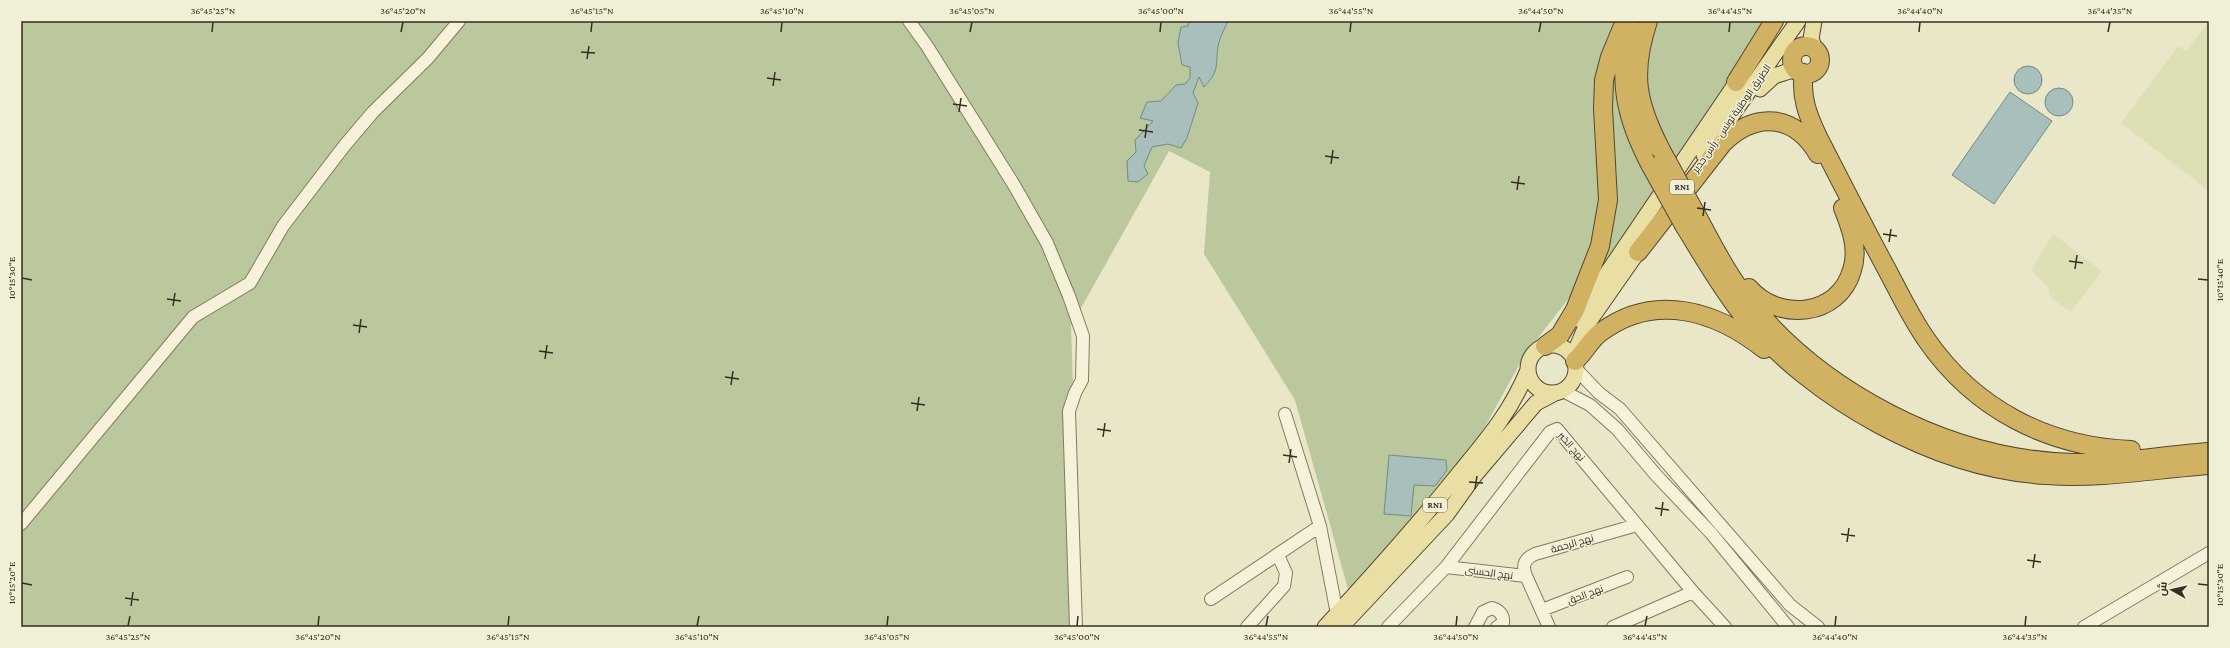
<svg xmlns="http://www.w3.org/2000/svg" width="2230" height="648" font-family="'Crimson Pro',Cairo,serif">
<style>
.farmland{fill:#dfdfb6}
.green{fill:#bbc79d}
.water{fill:#a8bfbc;stroke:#708c8a}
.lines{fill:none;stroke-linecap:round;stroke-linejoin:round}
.minor-casing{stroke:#84795f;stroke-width:14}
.major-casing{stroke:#534732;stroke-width:17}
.highway-casing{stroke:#534732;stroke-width:20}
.minor{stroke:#f6f2da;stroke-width:12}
.major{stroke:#e9dfa4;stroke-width:15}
.highway{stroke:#d0b262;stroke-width:18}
.highway-bridge-casing{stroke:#534732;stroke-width:20;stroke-linecap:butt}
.highway-bridge{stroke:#d0b262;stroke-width:18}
.ticks{fill:none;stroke:#362f21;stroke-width:1.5}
.labels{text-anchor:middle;stroke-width:3;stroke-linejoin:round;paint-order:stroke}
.shield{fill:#f2efd7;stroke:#6e6958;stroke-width:1}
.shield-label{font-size:9px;font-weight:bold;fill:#362f21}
.street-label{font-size:10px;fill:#362f21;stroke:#f2efd7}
.neatline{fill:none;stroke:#362f21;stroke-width:1.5}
.ticks-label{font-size:10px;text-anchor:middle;fill:#362f21}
</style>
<rect width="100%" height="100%" fill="#eae6c8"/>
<path class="farmland" d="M2209,21v170l-88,-68 57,-77 8,5z
M2053,234l49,37 -31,41 -21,-15 -2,-10 -17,-17z"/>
<path class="green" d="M21,21h1752l-183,271 -11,-7 -55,71 -49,89 -125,151 -55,-196 -91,-146 6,-82 -41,-21 -98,175 10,301h-1060z"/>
<path class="water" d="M1189,21h39c-3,7 -7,14 -9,21 -5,21 3,26 -15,45l-5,-10 -6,16 5,10 -11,35 -6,10 -13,-4 -16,3 -8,19 4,8 -10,8 -10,-1 -1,-20 9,-9 -1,-12 18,-19 -13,-3 7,-16 14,-1 15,-16 9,-1 5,-6v-11l-8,-2 -4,-22 3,-16 7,-1z
M2014 80a14 14 0 1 1 28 0a14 14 0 1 1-28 0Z
M2045 102a14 14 0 1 1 28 0a14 14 0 1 1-28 0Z
M2010,92l42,29 -58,83 -42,-29z
M1389,455l57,5 1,10 -12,16 -21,-1 -3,31 -27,-2z"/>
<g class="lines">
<defs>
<path id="minor" d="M909,21l18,25 87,139 33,58 22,53 14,40 -1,44 -7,13 -6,18 7,216
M1576,369l23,24 21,16 170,196 28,22
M1563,391l27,14 27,24 39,46 55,58 77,94
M1285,414l35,112 17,88
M21,524l172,-207 57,-34 33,-57 62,-81 28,-33 55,-54 31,-37
M1446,567l80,9 23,51
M1526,576c-4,-10 -2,-17 9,-22l102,-29
M1211,599l109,-73
M1542,610l85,-33
M1247,627l37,-41 2,-13 -8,-18
M1388,627l58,-60 104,-135 7,-3 136,163 32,35
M1475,627l8,-15 9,-4c7,2 12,7 11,15l-6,4
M1613,627l80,-35
M2084,627l125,-74"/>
<path id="major" d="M1814,21l-3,18 4,10
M1760,89l14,-13 22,-7
M1704,155l94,-134
M1576,319l167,-246
M1528 369a24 24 0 1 1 48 0a24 24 0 1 1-48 0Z
M1573,357l13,-31 58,-83
M1325,627c47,-51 93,-102 136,-156 28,-34 50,-60 67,-101
M1341,627l106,-113 28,-39 61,-72 19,-10"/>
<path id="highway" d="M1648,21c-17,52 -12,81 13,129
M1631,29c-15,51 -4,92 20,137
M1792 60a14 14 0 1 1 28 0a14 14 0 1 1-28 0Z
M1804,73c-4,23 4,43 14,64 22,43 44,86 67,129 13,24 25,50 41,73 48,70 122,108 205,111
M1736,82l38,-61
M1696,214c14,26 27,53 45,77 75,100 208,169 333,172 45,1 91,-8 135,-11
M1684,225c18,30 36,61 58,89 70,85 194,155 305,161 54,4 108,-6 162,-10
M1638,252l85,-109c33,-32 71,-29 95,11
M1749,288c29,34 90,29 103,-18 7,-21 -1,-42 -9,-62
M1545,346l15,-11 15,-25 25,-64 8,-46 -5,-92 1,-28 6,-23 15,-36
M1575,361c10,-9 15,-21 26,-29 54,-40 115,-21 163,17"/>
</defs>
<use href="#minor" class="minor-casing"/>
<use href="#major" class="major-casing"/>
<use href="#highway" class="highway-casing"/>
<use href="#minor" class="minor"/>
<use href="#major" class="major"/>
<use href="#highway" class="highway"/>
<defs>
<path id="highway-bridge" d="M1661,150l35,64
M1651,166l33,59"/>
</defs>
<use href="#highway-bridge" class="highway-bridge-casing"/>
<use href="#highway-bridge" class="highway-bridge"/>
</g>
<path class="ticks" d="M212,32l1,-10M401,32l2,-10M591,32l1,-10M781,32l1,-10M970,32l2,-10M1160,32l1,-10M1350,32l1,-10M1539,32l2,-10M1729,32l1,-10M1919,32l1,-10M2108,32l2,-10M581,52l14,1M587,59l2,-13M767,78l14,2M773,86l2,-14M953,104l14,2M959,112l2,-14M1139,130l14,2M1145,138l2,-14M1325,156l14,2M1331,164l2,-14M1511,182l14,2M1517,190l2,-14M1697,208l14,2M1703,216l2,-14M1883,234l14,2M1889,242l2,-13M2069,261l14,2M2075,269l2,-14M22,278l10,2M2198,279l10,1M167,299l14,2M173,306l2,-13M353,325l14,2M359,333l2,-14M539,351l14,2M545,359l2,-14M725,377l14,2M731,385l2,-14M911,403l14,2M917,411l2,-14M1097,429l14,2M1103,437l2,-14M1283,455l14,2M1289,463l2,-14M1469,482l14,1M1475,489l2,-13M1655,508l14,2M1661,516l2,-14M1841,534l14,2M1847,542l2,-14M2027,560l14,2M2033,568l2,-14M22,583l10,2M2198,584l10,1M125,598l14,2M131,606l2,-14M128,626l2,-10M318,626l1,-10M508,626l1,-10M697,626l2,-10M887,626l1,-10M1077,626l1,-10M1266,626l2,-10M1456,626l1,-10M1645,626l2,-10M1835,626l1,-10M2025,626l1,-10"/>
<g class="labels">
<g class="shield">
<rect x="1670" y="180" width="24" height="14" rx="3"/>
<rect x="1423" y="498" width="24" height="14" rx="3"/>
</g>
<g class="shield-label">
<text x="1682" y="190">RN1</text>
<text x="1435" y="508">RN1</text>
</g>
<g class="street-label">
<text transform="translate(1731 118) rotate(-55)" y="4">الطريق الوطنية تونس - رأس جدير</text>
<text transform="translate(1572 446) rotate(49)" y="4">نهج الخير</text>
<text transform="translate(1572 543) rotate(-16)" y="4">نهج الرحمة</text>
<text transform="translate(1489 572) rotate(7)" y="4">نهج الحسنى</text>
<text transform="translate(1585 594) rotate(-21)" y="4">نهج الحق</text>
</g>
</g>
<rect width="2230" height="648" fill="none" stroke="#f2efd7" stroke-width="44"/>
<g transform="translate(2172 590) rotate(278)" stroke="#f2efd7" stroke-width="3" paint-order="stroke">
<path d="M0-3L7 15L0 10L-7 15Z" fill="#362f21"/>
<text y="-6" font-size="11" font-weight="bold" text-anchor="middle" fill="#362f21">ش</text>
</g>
<rect x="22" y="22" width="2186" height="604" class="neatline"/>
<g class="ticks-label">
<text x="213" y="14">36°45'25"N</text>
<text x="403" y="14">36°45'20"N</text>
<text x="592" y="14">36°45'15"N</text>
<text x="782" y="14">36°45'10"N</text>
<text x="972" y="14">36°45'05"N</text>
<text x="1161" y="14">36°45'00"N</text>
<text x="1351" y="14">36°44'55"N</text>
<text x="1541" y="14">36°44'50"N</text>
<text x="1730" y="14">36°44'45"N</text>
<text x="1920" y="14">36°44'40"N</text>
<text x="2110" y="14">36°44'35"N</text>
<text transform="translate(11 278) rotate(-90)" y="4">10°15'30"E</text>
<text transform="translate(2219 280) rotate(-90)" y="4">10°15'40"E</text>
<text transform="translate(11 583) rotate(-90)" y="4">10°15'20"E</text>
<text transform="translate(2219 585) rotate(-90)" y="4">10°15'30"E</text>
<text x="128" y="640">36°45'25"N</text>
<text x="318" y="640">36°45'20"N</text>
<text x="508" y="640">36°45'15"N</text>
<text x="697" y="640">36°45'10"N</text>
<text x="887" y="640">36°45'05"N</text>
<text x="1077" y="640">36°45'00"N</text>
<text x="1266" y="640">36°44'55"N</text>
<text x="1456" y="640">36°44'50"N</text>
<text x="1645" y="640">36°44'45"N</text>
<text x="1835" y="640">36°44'40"N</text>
<text x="2025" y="640">36°44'35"N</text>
</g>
</svg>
